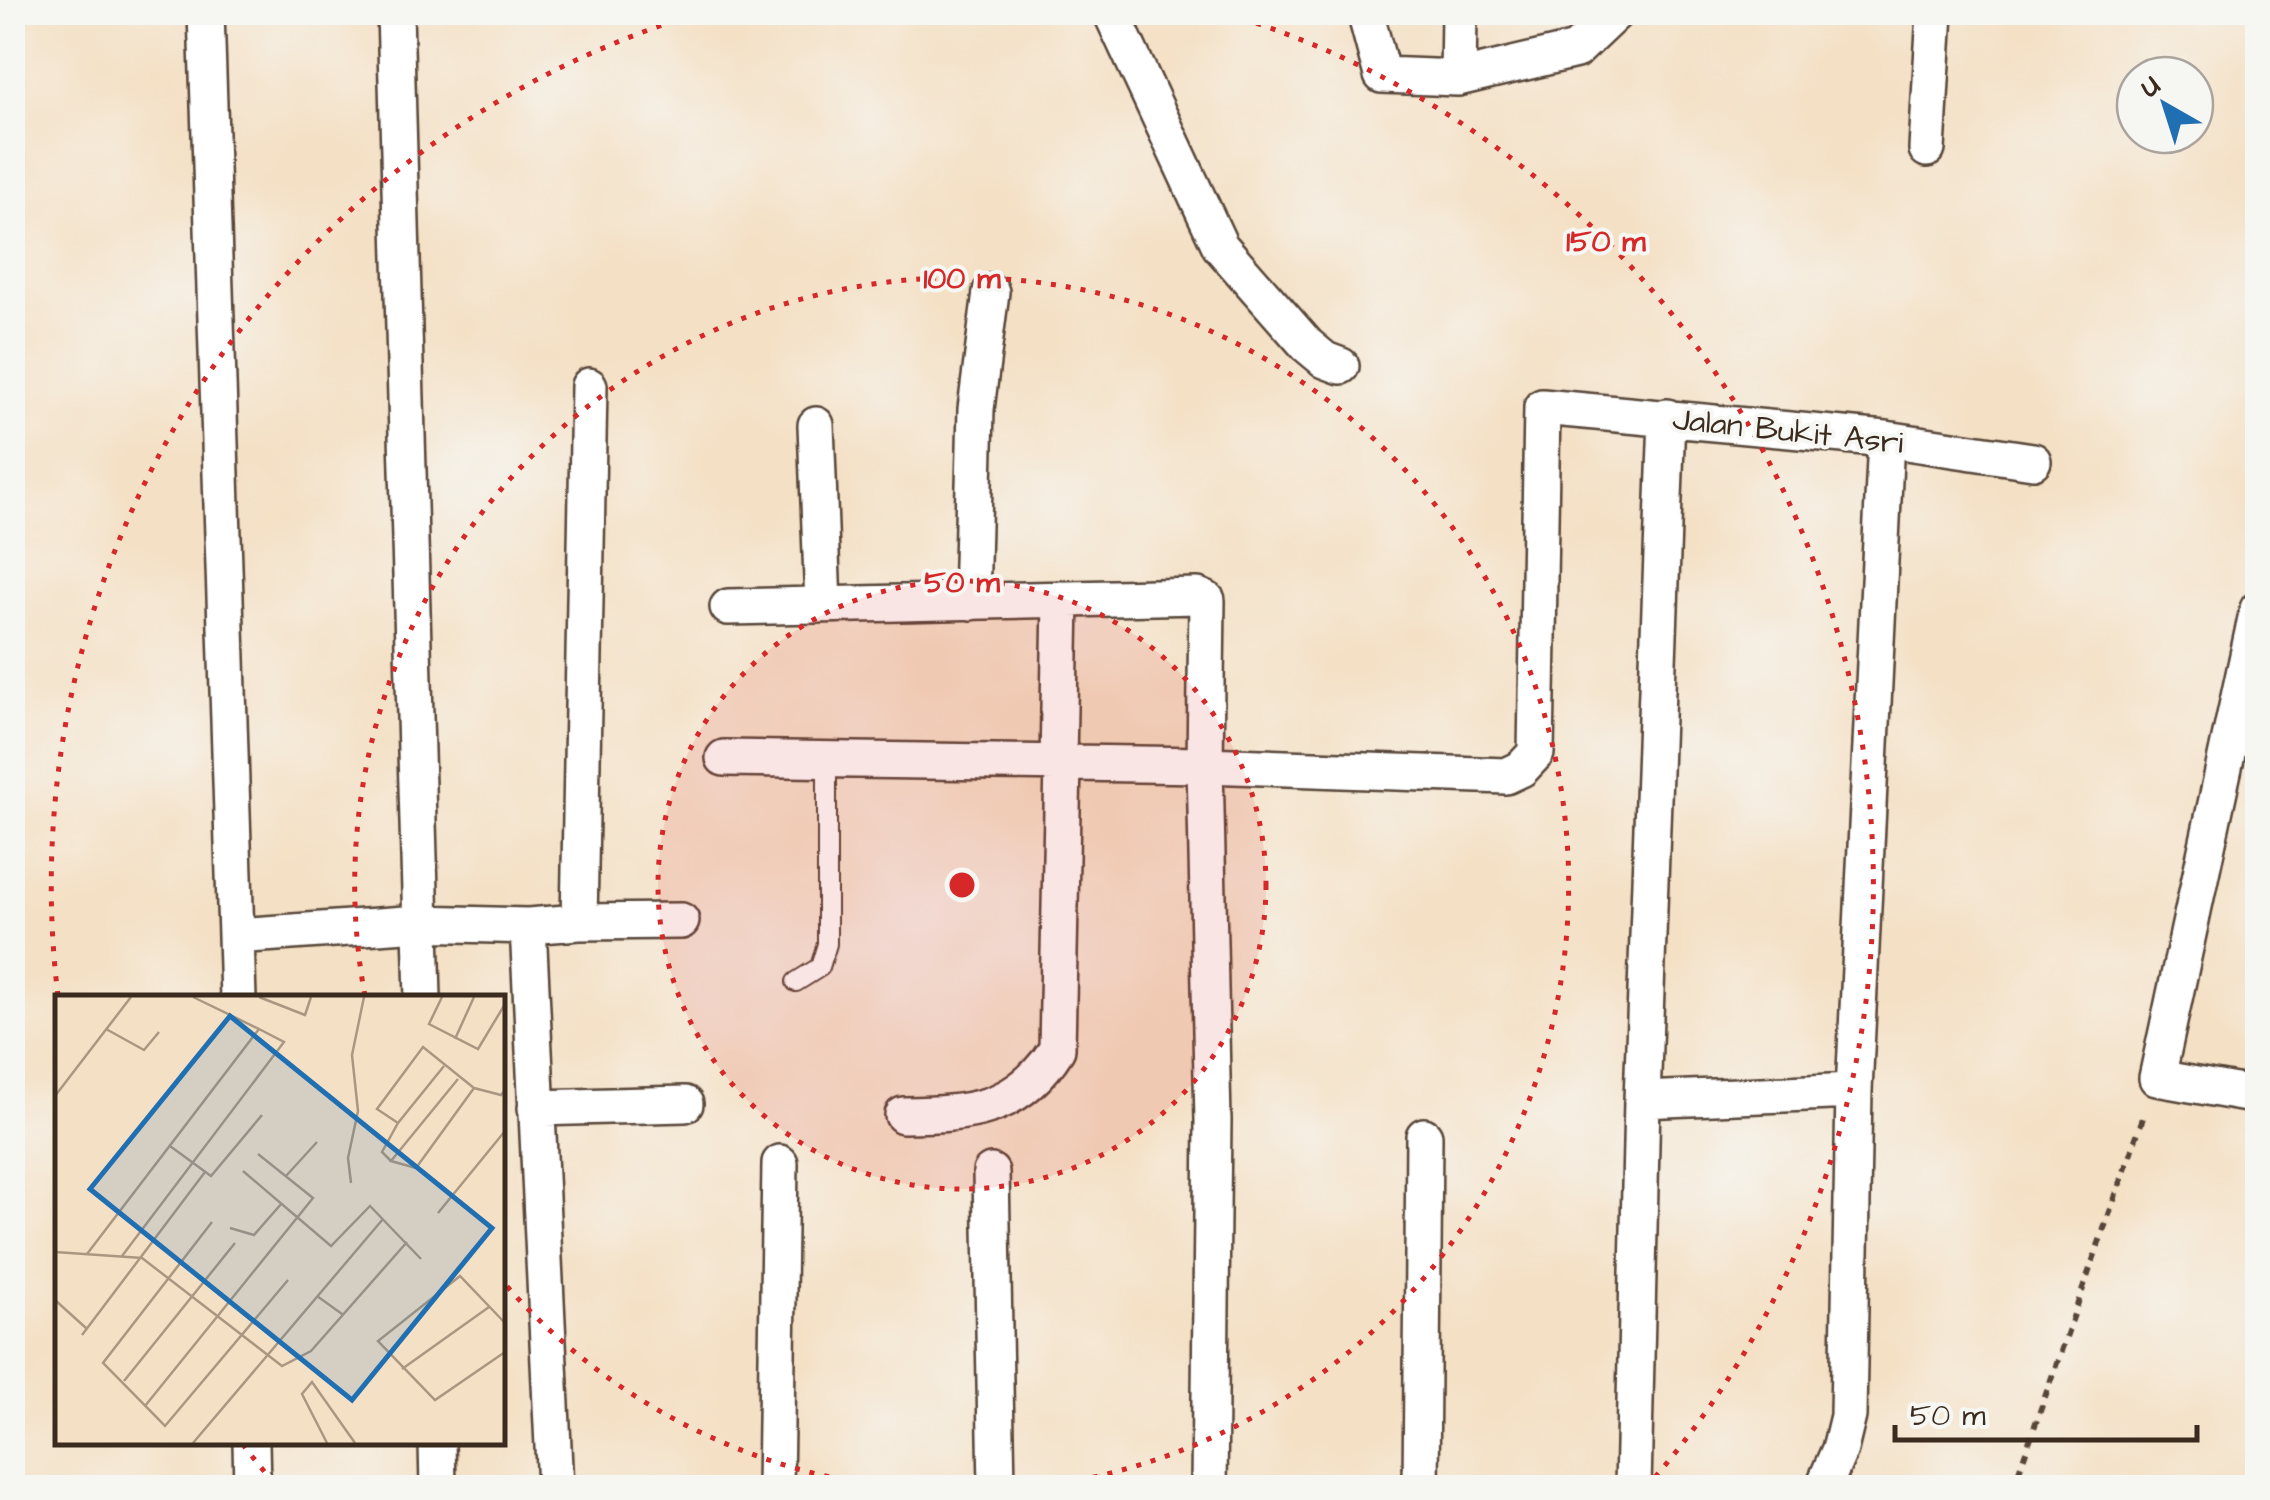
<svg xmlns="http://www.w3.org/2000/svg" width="2270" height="1500" font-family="'Architects Daughter',sans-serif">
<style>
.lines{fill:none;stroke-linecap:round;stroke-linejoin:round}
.service-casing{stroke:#574537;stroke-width:22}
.minor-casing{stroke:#574537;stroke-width:40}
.path{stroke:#574537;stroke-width:6;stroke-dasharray:8 8;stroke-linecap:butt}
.service{stroke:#fff;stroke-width:18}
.minor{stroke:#fff;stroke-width:35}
.ring{fill:none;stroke:#d62828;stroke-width:5;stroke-dasharray:5 10}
.labels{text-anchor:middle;stroke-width:8;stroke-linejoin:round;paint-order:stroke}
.street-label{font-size:32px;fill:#3b2a1e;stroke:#f6f6f2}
.inset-road{fill:none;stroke:#aa9782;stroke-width:2.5}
.view{fill:#1f6fb2;fill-opacity:0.15;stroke:#1f6fb2;stroke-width:5}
.inset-edge{fill:none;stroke:#3b2a1e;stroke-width:5}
.centre{fill:#d62828;stroke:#f6f6f2;stroke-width:5}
.ring-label{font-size:30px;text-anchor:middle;font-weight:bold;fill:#d62828;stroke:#f6f6f2;stroke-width:8;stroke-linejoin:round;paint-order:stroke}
</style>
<rect width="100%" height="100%" fill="#f6f6f2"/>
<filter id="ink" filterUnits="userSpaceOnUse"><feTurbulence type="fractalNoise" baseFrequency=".01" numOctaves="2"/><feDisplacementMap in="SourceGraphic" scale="20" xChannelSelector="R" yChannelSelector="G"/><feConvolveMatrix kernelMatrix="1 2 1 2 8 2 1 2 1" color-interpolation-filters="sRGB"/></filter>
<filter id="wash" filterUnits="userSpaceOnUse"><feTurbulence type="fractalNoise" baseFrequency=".0048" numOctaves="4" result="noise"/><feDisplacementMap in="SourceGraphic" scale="40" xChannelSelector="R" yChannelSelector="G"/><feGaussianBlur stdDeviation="2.25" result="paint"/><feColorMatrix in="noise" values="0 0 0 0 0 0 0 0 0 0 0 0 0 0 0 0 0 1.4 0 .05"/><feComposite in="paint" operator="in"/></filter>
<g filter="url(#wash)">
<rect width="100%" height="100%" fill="#f4e0c5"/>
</g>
<g filter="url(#ink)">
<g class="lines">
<defs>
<path id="service" d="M796,982l24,-15 7,-23v-184"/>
<path id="minor" d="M206,12l32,986
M395,12l28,986
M1111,12l109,234 87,99 18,15 16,6
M1365,12l17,63 76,3
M1459,12l-1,66 118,-28 40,-38
M1927,149l8,-137
M816,425l7,180
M971,602l5,-193 15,-117
M728,607l470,-11 9,4 -2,165 8,356 -4,367
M2258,609l-101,469 101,18
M724,758l481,7 301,11 15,-7 15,-16 6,-346 344,32 147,22
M1058,763l3,-164
M579,922l102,-1
M528,926l27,562
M236,936l184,-13 108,3 51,-4 10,-536
M1642,1100l212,-9
M536,1108l149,-4
M903,1115c67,-1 115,-4 154,-66l6,-286
M991,1172l6,316
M251,1442l1,46
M437,1442l1,46
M775,1488l5,-325
M1421,1488l3,-352
M1633,1488l9,-388 25,-683
M1823,1488l17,-39 8,-33 6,-325 32,-652"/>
</defs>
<use href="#service" class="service-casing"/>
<use href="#minor" class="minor-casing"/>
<path class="path" d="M2013,1488l132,-376"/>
<use href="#service" class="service"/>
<use href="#minor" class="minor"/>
</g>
</g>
<circle cx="962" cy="885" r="304" fill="#d62828" fill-opacity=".12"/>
<g class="ring">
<circle cx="962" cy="885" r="304"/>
<path d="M888 1487A607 607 0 0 1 504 1283M365 996A607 607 0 1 1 1036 1487"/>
<path d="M274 1483A911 911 0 0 1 244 1446M58 996A911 911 0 0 1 696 14M1228 14A911 911 0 0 1 1650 1483"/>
</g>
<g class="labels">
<g class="street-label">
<text transform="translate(1788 430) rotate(6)" y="11">Jalan Bukit Asri</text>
</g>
</g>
<g transform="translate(55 995)">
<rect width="450" height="450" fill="#f4e0c5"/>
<path class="inset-road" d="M138,2l66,32M204,2l46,18 6,-18M387,2l-13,27 49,25 27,-45M51,34l38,21 15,-18M400,44l19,-42M403,84l-67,82 25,7 58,-80M0,101l76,-99M343,128l-21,-14 46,-62 51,41 27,7 4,-5M115,151l41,30 51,-61M336,166l-9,-9 16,-29 46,-57M188,176l88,75 39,-40 51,53M231,181l31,-34M296,188l-3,-25 10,-47 -6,-56 12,-58M383,218l67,-82M157,227l-109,141 62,63 123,-146M175,233l24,7 28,-32M0,257l87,6 140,108 29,-15 96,-109M32,259l172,-225 25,13 -162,214M262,301l25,18M0,305l31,28M450,328l-45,-47 -82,65 57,59 70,-48M27,340l123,-163M347,374l87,-62M69,386l111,-138M90,411l168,-208 -55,-44M138,448l190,-224M272,448l-25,-49 10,-12 43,61"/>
<path class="view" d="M175,21l262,212 -140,172 -262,-211z"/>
<rect width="450" height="450" class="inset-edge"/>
</g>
<circle cx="962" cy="885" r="15" class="centre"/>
<g class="ring-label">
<text x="1606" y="251">150 m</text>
<text x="962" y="288">100 m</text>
<text x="962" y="592">50 m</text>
</g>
<rect width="2270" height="1500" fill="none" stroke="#f6f6f2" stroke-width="50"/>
<g transform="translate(2165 105) rotate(321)"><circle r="48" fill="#f6f6f2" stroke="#aba49d" stroke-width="2.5"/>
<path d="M0-8L18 38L0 25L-18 38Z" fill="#1f6fb2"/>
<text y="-15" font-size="28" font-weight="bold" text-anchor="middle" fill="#3b2a1e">U</text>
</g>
<path d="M1895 1425v15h302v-15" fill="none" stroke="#3b2a1e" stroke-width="5"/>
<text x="1910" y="1425" font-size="30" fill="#3b2a1e" stroke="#f6f6f2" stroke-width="8" paint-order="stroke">50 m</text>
</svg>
